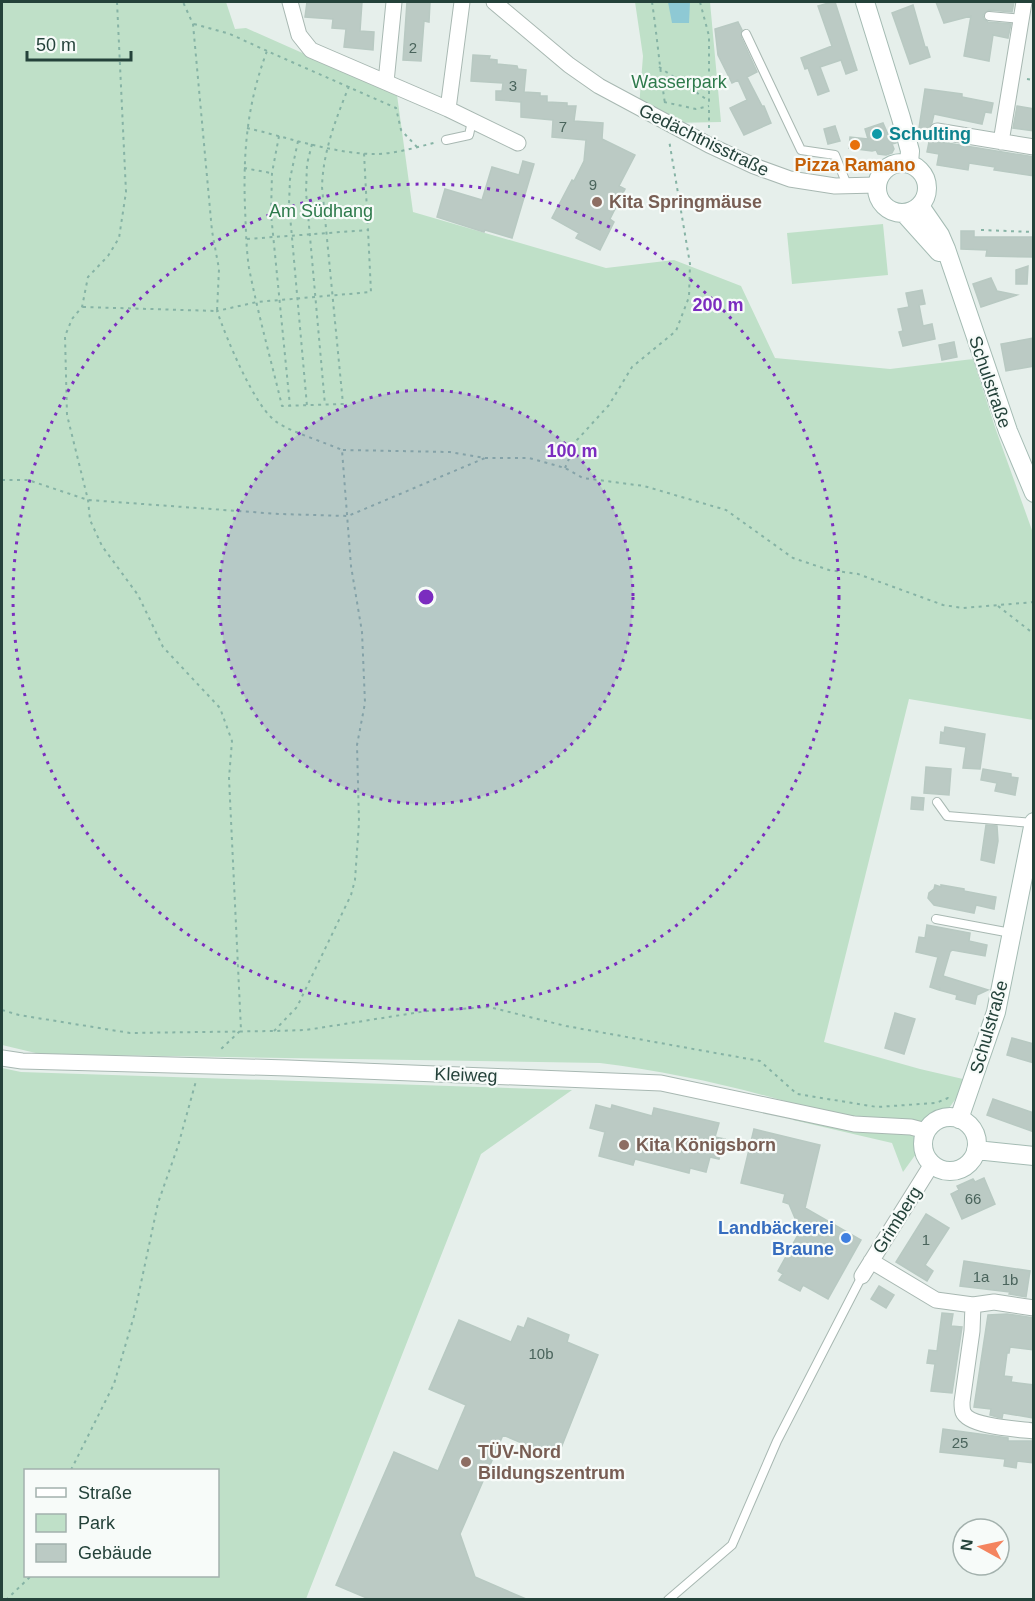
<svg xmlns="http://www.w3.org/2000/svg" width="1035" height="1601" font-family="Arial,sans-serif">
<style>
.green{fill:#bfe0c8;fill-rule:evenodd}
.water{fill:#8ec9d4}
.building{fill:#bbcac4;stroke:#b8c9c2;stroke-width:1.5}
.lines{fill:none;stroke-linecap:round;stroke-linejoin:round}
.lane-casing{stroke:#a8b8b2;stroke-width:10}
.street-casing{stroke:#a8b8b2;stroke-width:17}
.secondary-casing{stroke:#a4bbb3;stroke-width:20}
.path{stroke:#86b3a5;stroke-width:2;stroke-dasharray:3 4.5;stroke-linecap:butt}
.lane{stroke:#fff;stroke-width:8}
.street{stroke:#fff;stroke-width:15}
.secondary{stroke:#fff;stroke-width:18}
.ring{fill:none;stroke:#7b2cbf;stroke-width:3;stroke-dasharray:3 6}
.culture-dot{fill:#0f9aa8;stroke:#f7fbf9;stroke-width:2}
.food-dot{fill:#e8710a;stroke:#f7fbf9;stroke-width:2}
.education-dot{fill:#8d6e63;stroke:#f7fbf9;stroke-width:2}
.shop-dot{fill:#3f7fe0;stroke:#f7fbf9;stroke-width:2}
.labels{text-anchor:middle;stroke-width:4.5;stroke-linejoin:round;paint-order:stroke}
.number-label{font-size:15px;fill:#4a645c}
.park-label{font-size:18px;fill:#2d7a4b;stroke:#f7fbf9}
.culture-label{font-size:18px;font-weight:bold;fill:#0d838f;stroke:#f7fbf9;text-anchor:start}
.street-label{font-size:18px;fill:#24423a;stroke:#f7fbf9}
.food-label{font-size:18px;font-weight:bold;fill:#c56008;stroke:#f7fbf9}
.education-label{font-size:18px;font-weight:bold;fill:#785e54;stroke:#f7fbf9;text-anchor:start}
.shop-label{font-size:18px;font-weight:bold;fill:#366cbe;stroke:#f7fbf9;text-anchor:end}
.centre{fill:#7b2cbf;stroke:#f7fbf9;stroke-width:3}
.ring-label{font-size:18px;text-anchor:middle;font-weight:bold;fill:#7b2cbf;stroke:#f7fbf9;stroke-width:4.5;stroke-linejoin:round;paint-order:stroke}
</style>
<rect width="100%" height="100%" fill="#e6efeb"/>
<path class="green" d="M2,2h224l9,27 11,-1 151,67 16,117 193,56 68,-8 67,26 34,72 115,11 83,-10 23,71 37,103v187l-124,-21 -85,343 96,27 43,10 -6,18 -54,75 -11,-29 -99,-23 11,-13c-68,-21 -134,-35 -204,-44l-560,-9 -38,-9z
M635,2h75l11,120 -49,1 -33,-16 4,-51z
M883,224l5,51 -96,9 -5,-51z
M2,1068l19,4 551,18 -91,64 -175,445h-304zM218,1470v106h-192v-106z"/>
<path class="water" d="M668,2h22l-1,21h-17z"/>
<path class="building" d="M307,2h55l-2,29 14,1 -1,18 -29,-3 2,-18 -14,-1 1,-9 -28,-2z
M407,2h23l-1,20 -5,-1 -3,40 -18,-1z
M832,2h3l22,68 -11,4 -5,-14 -21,7 9,24 -11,4 -10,-27 -3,1 -4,-11 31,-12 -14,-40z
M936,2h78l-2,10 -23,-2 -6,5 1,4 4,3 23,2 -3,14 -15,-3 -4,26 -25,-5 7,-40 -27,7z
M913,5l12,42h2l3,10 -20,7 -18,-51z
M738,22l4,8 -1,7 16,35 -10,5 15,29h2l7,17 -27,12 -14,-27 17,-8 -9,-20 -6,3 -14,-28 -3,-26z
M473,55l17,1 -1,3 8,1v4l20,2 1,3 8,1 -2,22 16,1v3h7v6l20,1v3h9l-2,15 29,2 -1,16 33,16 -16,31 6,3 -15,30 4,3 -14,28 -24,-12 3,-5 -27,-15 20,-38 2,1 10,-20 2,-21 -34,-3 1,-17 -32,-3v-15l-25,-2v-9h6l1,-8 -32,-2z
M925,89l37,5v3l31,6 -2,10 -6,-1 -3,12 -48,-10 -2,9 -5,7 -8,-2z
M1017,106l17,3v22l-21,-3z
M883,123l8,18h5v2l-4,1 2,5 -2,4 -6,2 -8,-1 -2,-4 -4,1 -23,-3 1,-11 18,2 -3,-10z
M835,126l5,15 -12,3 -4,-15z
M930,137l5,4 99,16v19l-40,-6 1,-3 -26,-4 -1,7 -31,-5 2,-11 -12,-2z
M523,161l11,3 -22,74 -27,-8 -1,2 -47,-15 8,-28 37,11 10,-33 27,8z
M961,231h13v6h59l1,20 -48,-1 1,-6 -26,-1z
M1028,266l-1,18h-11v-14z
M991,278l6,13 20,4 -36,12 -8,-23z
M922,290l3,14 -6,1 4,21 9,-2 3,15 -32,7 -4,-14 4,-1 -5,-22 11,-2 -3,-14z
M1034,338v28l-28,5 -5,-27z
M954,342l3,15 -15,3 -3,-15z
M945,727l40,7 -5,35 -17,-1 3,-21 -26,-4 1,-11 3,1z
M926,767l25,2 -2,26 -25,-2z
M983,769l28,5v3l7,1 -3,17 -20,-4 2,-8 -16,-3z
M912,797l12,1 -1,12 -12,-1z
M986,825l11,1 1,15 -4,22 -13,-3z
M935,885l6,2v-2l23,4v2l32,6 -2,12 -18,-4 -2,8 -40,-8 -6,-7 1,-5 5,-4z
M927,925l43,8 -1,8 18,4 -2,11 -33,-6 -2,2 -7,24 45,14 -11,5 -2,9 -19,-5 1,-4 -18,-5 1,-3 -1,3 -9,-3 8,-30 -22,-5 3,-15 6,1z
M895,1013l20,6 -11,35 -19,-6z
M1012,1038l22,6v19l-27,-8z
M993,1099l41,14v19l-47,-17z
M596,1105l15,4 1,-4 40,11 2,-8 65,15 -4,14 10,2 -6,20 -9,-2 -4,15 -16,-4 -1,5 -54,-14 -2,6 -34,-9 6,-24 -15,-4z
M754,1129l66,16 -15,63 56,32 -33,59 -25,-14 -3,6 -21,-11 4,-6 -5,-3 22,-40 -6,-3 3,-5 -8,-19 -6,-2 2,-8 -44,-11z
M984,1178l11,26 -33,15 -11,-25 8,-4 -2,-4 16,-7 2,3z
M926,1214l23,14 -24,37 8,6 -6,10 -31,-19z
M964,1261l66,10 -4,26 -17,-3 1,-2 -50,-6z
M879,1286l15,9 -8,13 -15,-9z
M942,1313l11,1 -2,12 11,1 -10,66 -21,-2 4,-27 -8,-1 2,-13 8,1z
M1007,1314l27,4v32l-24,-3 -1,6h-2l-3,23 8,1 -1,5 23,3v33l-31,-5 -1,5 -5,-1 -7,-2 1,-6 -17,-2 14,-92z
M528,1318l41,17 -2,7 31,13 -41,103 -54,-23 -43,99 15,43 51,22h-157l-33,-14 58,-133 44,19 28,-66 -37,-16 30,-69 52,22 7,-16 6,2z
M943,1429l65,9v3h26v22l-17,-2 -1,7 -12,-2 1,-7 -65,-7z"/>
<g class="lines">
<defs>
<path id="lane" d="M989,16l33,3
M746,34l55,116 34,5 12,30
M446,140l23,-5 3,-14
M937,802l10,14 86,7
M936,919l75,14
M668,1600l64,-55 45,-104 85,-165"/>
<path id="street" d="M290,2l9,33 12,15 137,59 14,-107
M494,2l75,63 30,21 110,59 45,21 36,13 45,7 42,-1
M386,82l8,-80
M448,109l70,34
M937,131l97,16
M1001,142l23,-140
M2,1058l20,3 266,7 373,15 193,41 57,3 15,4
M871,1261l65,39 37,5 21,-3 40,6
M862,1276l70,-112
M973,1305l-1,26 -10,71c0,4 0,7 1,10 6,15 56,17 71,19"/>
<path id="secondary" d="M865,2l36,116 9,33 -1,12
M877 188a25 25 0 1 1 50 0a25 25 0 1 1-50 0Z
M920,206l20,29 6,14 62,182 26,62
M904,213l35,39
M923 1144a27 27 0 1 1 54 0a27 27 0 1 1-54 0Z
M959,1119l37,-107 38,-190
M976,1150l58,6"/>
</defs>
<use href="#lane" class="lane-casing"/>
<use href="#street" class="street-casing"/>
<use href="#secondary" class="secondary-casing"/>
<path class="path" d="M117,2l9,190 -7,46 -11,18 -20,21 -6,30 -10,12 -7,17 2,79 21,85 2,20 12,26 36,49 25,52 57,61 12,33 -3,37 12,252 -22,21
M652,2c5,34 8,68 13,102
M194,24l36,10 37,17
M659,67l50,34v-65l-9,-34
M1027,79l7,1
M349,86c-13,33 -26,65 -27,101l21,217 -61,2c-11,-46 -24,-92 -33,-138 -3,-20 -3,-40 -4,-60 -2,-56 2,-104 22,-157l129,57 5,22 16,17
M664,102l32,7 13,-3
M247,128c39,9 91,27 131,26 20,-1 40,-7 59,-12
M709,128v-21
M279,136l-7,37 -1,41 19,192
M298,141l-8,38 -1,25 18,202
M312,144l-5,20 -1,28 19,213
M244,168l27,5
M981,230l53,2
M247,239l121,-9 -4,-77
M83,307l134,4 2,-42 -7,-38 -19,-207 -10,-22
M343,450l107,2 35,6h44l36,10 18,10 61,8 82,24 67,48 36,12 29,4 85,31 20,3 71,-6
M565,468l12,-28 32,-35 23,-38 44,-36 13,-34 1,-33 -21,-124
M2,480h26l60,20 191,14 69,2 137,-58
M998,606l36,28
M2,1010l17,5 111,18 144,-2 32,-1 121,-19 62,-4 77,19 194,35 37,33 80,13 59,-4 12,-5 3,1
M274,1031l23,-24 54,-112 4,-15 4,-58 -2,-77 8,-42 -3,-71 -11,-66 -9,-116c-18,-8 -48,-17 -64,-27 -23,-14 -52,-86 -61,-112l40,-9 114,-10 -3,-62
M71,1470l43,-86 20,-68 24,-113 20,-57 18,-65
M6,1600l25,-24"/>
<use href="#lane" class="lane"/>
<use href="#street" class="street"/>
<use href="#secondary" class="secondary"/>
</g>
<circle cx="426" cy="597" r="207" fill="#7b2cbf" fill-opacity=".12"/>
<g class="ring">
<circle cx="426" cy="597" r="207"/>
<circle cx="426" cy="597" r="413"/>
</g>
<circle class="culture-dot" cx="877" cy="134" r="6"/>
<circle class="food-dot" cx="855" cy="145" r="6"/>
<g class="education-dot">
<circle cx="597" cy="202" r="6"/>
<circle cx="624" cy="1145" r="6"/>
<circle cx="466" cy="1462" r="6"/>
</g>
<circle class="shop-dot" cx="846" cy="1238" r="6"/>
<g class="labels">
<g class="number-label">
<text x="413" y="53">2</text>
<text x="513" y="91">3</text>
<text x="563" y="132">7</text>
<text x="593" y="190">9</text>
<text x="973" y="1204">66</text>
<text x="926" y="1245">1</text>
<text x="981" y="1282">1a</text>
<text x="1010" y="1285">1b</text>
<text x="541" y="1359">10b</text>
<text x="960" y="1448">25</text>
</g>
<g class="park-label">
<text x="679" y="88">Wasserpark</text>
<text x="321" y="217">Am Südhang</text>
</g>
<g class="culture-label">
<text x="889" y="140">Schulting</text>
</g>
<g class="street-label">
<text transform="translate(704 140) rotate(26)" y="6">Gedächtnisstraße</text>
<text transform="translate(990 382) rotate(71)" y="6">Schulstraße</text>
<text transform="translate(989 1027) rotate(-74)" y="6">Schulstraße</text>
<text transform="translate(466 1075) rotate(2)" y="6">Kleiweg</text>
<text transform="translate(897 1220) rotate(-58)" y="6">Grimberg</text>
</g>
<g class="food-label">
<text x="855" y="171">Pizza Ramano</text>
</g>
<g class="education-label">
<text x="609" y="208">Kita Springmäuse</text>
<text x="636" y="1151">Kita Königsborn</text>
<text x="478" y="1458">TÜV-Nord<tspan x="478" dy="21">Bildungszentrum</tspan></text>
</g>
<g class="shop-label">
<text x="834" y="1234">Landbäckerei<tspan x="834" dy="21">Braune</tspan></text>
</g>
</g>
<circle cx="426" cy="597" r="9" class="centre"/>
<g class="ring-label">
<text x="718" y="311">200 m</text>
<text x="572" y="457">100 m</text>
</g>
<rect width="1035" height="1601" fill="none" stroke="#24423a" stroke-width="6"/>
<rect x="24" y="1469" width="195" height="108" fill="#f7fbf9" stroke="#a3b1ad" stroke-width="1.5"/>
<rect x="36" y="1488" width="30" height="9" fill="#ffffff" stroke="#a3b1ad" stroke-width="1.5"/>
<text x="78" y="1499" font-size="18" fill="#24423a">Straße</text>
<rect x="36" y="1514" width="30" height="18" fill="#bfe0c8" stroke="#a3b1ad" stroke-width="1.5"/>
<text x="78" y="1529" font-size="18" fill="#24423a">Park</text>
<rect x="36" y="1544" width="30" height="18" fill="#bbcac4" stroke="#a3b1ad" stroke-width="1.5"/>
<text x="78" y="1559" font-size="18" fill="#24423a">Gebäude</text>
<g transform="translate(981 1547) rotate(278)"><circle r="28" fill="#f7fbf9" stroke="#a3b1ad" stroke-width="1.5"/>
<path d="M0-4.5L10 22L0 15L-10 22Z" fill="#f4845f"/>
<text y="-9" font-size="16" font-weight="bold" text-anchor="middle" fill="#24423a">N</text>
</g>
<path d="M27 51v9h104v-9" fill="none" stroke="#24423a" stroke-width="3"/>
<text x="36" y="51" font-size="18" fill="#24423a" stroke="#f7fbf9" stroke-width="4.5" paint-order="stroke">50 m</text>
</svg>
